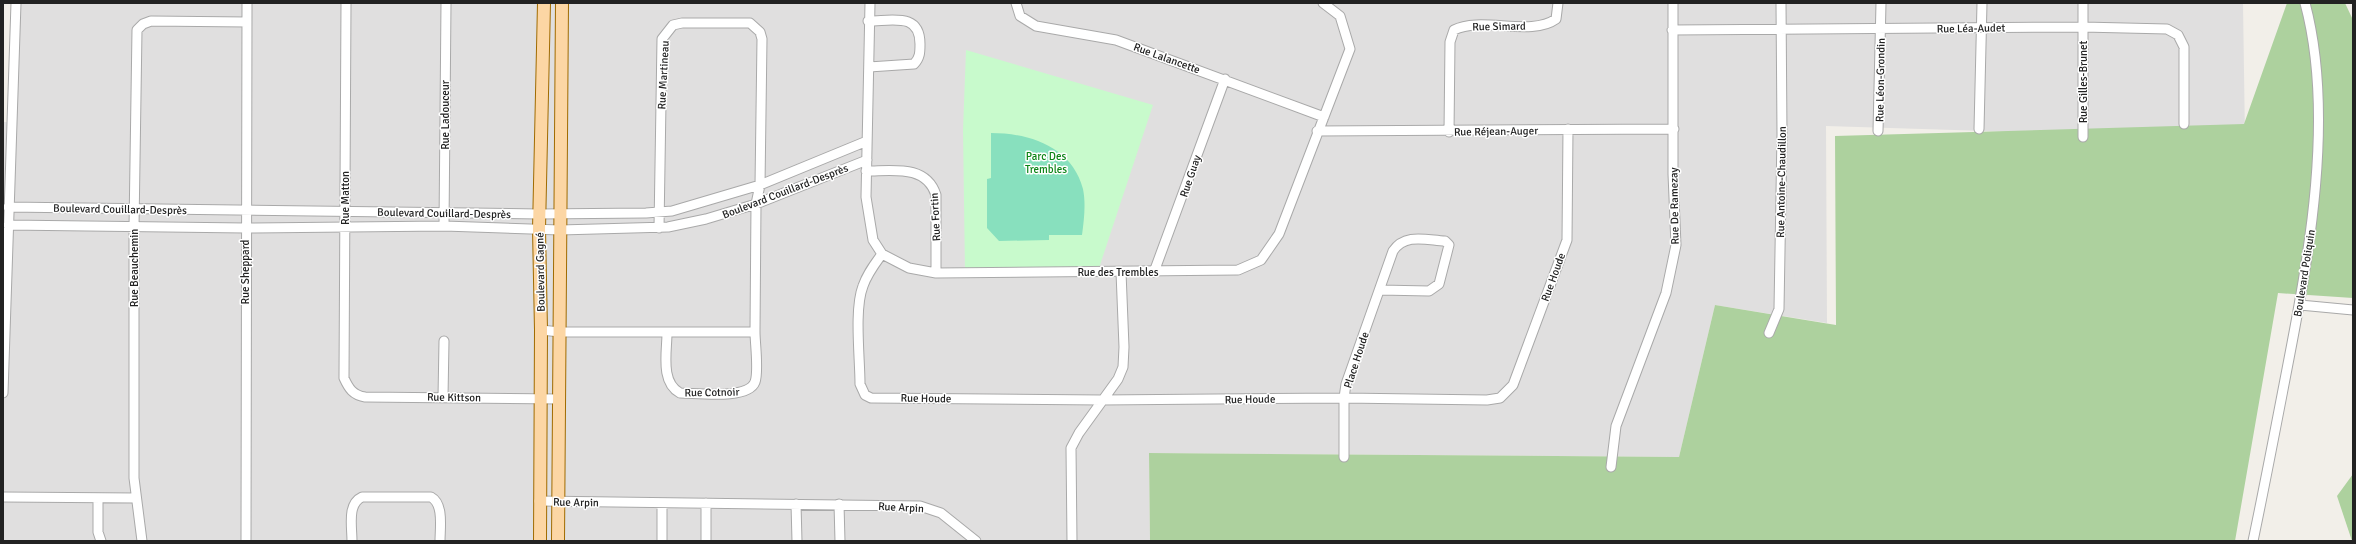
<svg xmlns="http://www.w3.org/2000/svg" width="2356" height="544" font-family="Signika,sans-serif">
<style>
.residential{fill:#e0dfdf}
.forest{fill:#add19e}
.park{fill:#c8facc}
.pitch{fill:#88e0be}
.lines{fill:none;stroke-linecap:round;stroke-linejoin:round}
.minor-casing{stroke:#a9a9a9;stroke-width:11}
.major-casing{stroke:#a06b00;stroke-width:14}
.minor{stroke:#fff;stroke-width:9}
.major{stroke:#fcd6a4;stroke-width:12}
.labels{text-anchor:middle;stroke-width:3;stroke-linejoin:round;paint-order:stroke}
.street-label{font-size:11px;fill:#222;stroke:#fff}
.park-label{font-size:11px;fill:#0c8416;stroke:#fff}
</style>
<rect width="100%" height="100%" fill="#f2efe9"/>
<path class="residential" d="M12,3h2231l2,136 -419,-13 1,197 -112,-18 -36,152 -530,-4 1,88h-1147v-419h4z"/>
<path class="forest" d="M2287,3h58l8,17v278l-75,-5 -43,248h-1085l-1,-88 530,4 36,-152 121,20 -1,-189 409,-12z
M2353,474v67h-1l-15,-45z"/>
<path class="park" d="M966,50l187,55 -55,166 -133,1 -2,-142z"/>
<path class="pitch" d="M991,133c39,0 81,14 92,56 3,15 1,31 -1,46h-33v5l-50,1 -12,-13v-49l4,-1z"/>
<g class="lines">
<defs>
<path id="minor" d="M346,3l-2,375c5,11 9,17 21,19l195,2
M870,3l-4,194 7,43 9,14 27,14 27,5 302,-3 23,-10 18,-26 71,-185 -10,-33 -17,-13
M1016,3l4,13 16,10 80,14 208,77
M2083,3v134
M868,21c24,0 52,-9 52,23 0,8 0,14 -6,20l-45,3
M1672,30l411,-3 84,2 11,6 6,12v77
M1979,129l3,-126
M1317,131l357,-2
M1878,131l3,-128
M1449,132l1,-90 4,-12c27,-14 77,7 102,-11l2,-16
M866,171c26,0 60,-7 70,24v78
M8,207l531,7 107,-1 26,-2 88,-26 107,-44
M8,225l237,3 199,-2 116,4 108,-3 38,-8 50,-15 111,-44
M444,226l2,-223
M882,254c-8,11 -15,20 -19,32 -9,23 -3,72 -3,98l5,11 6,3 231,2 242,-2 143,2 13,-2 13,-13 54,-145 1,-111
M1154,272l71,-193
M2300,305l53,5
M541,330l19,2h195l1,-128 4,-19 2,-146 -2,-7 -10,-9h-68l-9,2 -11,14 -3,189
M667,333c0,19 -7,49 13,60 17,0 68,7 75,-11 4,-11 0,-38 0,-50
M1769,333l10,-24 3,-175 -1,-131
M3,393l13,-390
M443,397l1,-56
M1344,457v-59l2,-14 47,-133c12,-18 33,-11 52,-10l4,4 -10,39 -10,7 -49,-1
M1611,467l5,-41 50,-133 10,-48 -3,-71v-171
M3,497l133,1
M98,498v34l3,9
M539,501l381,5 21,7 35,28
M662,503v38
M796,504l1,37
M839,504l1,37
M142,541l-8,-63v-251l3,-197 6,-6 8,-3 96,1
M246,541l1,-538
M352,541c0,-15 -5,-37 10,-44h69c13,7 9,31 9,44
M706,541v-38
M1072,541l-1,-93 8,-15 39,-54 5,-12 1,-20 -3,-75
M2253,541c12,-57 23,-115 34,-172 22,-113 48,-254 18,-366"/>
<path id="major" d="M540,541l1,-211 -2,-101 5,-226
M558,541l4,-538"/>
</defs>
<use href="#minor" class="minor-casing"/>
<use href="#major" class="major-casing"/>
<use href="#minor" class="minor"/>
<use href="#major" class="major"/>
</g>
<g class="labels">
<g class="street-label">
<text transform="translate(1499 26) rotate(-1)" y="4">Rue Simard</text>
<text transform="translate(1971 28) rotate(-1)" y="4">Rue Léa-Audet</text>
<text transform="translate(1167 58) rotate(20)" y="4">Rue Lalancette</text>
<text transform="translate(663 75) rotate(-87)" y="4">Rue Martineau</text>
<text transform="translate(1880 80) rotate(-89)" y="4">Rue Léon-Grondin</text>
<text transform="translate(2083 82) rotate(-90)" y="4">Rue Gilles-Brunet</text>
<text transform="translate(445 115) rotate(-90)" y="4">Rue Ladouceur</text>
<text transform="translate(1496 131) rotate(-1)" y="4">Rue Réjean-Auger</text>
<text transform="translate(1190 176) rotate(-71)" y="4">Rue Guay</text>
<text transform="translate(1781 182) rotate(-89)" y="4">Rue Antoine-Chaudillon</text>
<text transform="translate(785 191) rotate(-21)" y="4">Boulevard Couillard-Desprès</text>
<text transform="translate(345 198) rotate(-90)" y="4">Rue Matton</text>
<text transform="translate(1674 206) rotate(-91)" y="4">Rue De Ramezay</text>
<text transform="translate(120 209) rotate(1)" y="4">Boulevard Couillard-Desprès</text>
<text transform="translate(444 213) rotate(1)" y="4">Boulevard Couillard-Desprès</text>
<text transform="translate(935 217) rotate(-93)" y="4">Rue Fortin</text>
<text transform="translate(134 268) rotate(-90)" y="4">Rue Beauchemin</text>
<text transform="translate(245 272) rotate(-90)" y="4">Rue Sheppard</text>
<text transform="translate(540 272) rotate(-91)" y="4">Boulevard Gagné</text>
<text x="1118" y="276">Rue des Trembles</text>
<text transform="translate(2304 273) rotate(-81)" y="4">Boulevard Poliquin</text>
<text transform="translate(1553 277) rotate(-70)" y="4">Rue Houde</text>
<text transform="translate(1356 360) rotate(-72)" y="4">Place Houde</text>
<text transform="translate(712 392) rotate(-1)" y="4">Rue Cotnoir</text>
<text transform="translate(454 397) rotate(1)" y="4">Rue Kittson</text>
<text transform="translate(926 398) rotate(1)" y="4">Rue Houde</text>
<text transform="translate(1250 399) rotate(-1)" y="4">Rue Houde</text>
<text transform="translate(576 502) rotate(1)" y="4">Rue Arpin</text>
<text transform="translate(901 507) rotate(3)" y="4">Rue Arpin</text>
</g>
<g class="park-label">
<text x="1046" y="160">Parc Des<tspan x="1046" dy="13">Trembles</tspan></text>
</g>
</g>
<rect width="2356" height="544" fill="none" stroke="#222222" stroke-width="8"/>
</svg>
